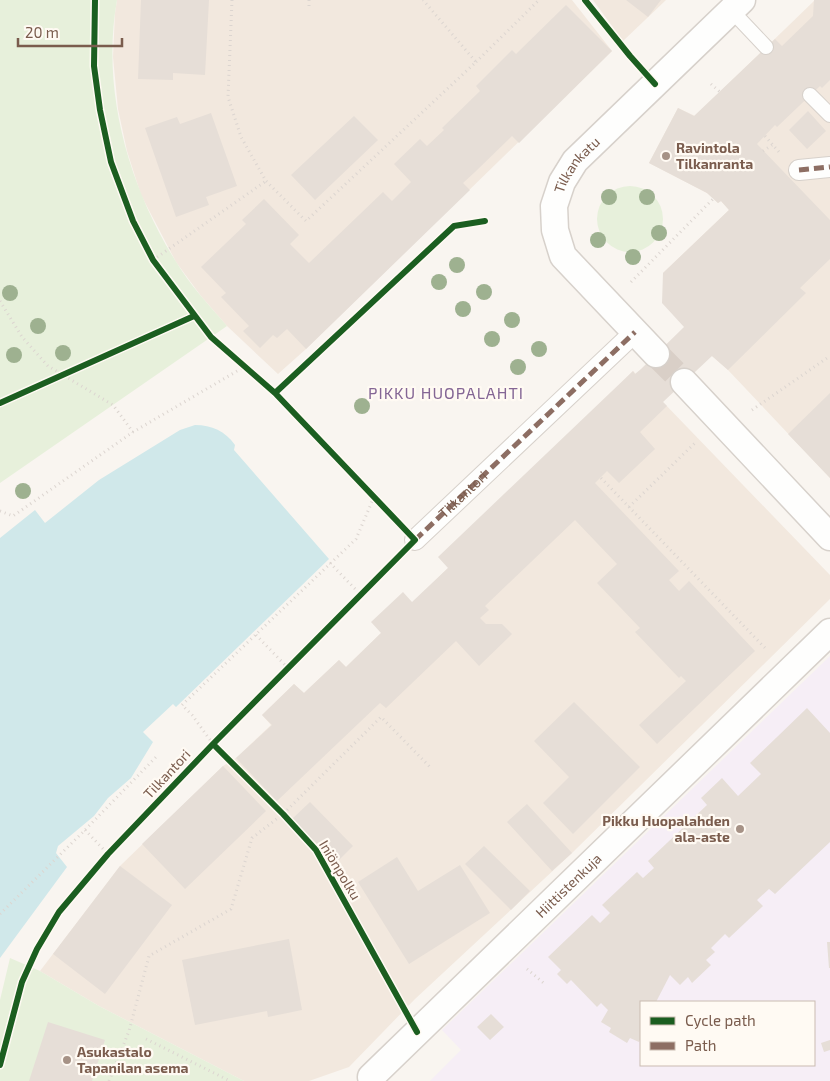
<svg xmlns="http://www.w3.org/2000/svg" width="830" height="1081" font-family="'Exo 2',sans-serif">
<style>
.residential{fill:#f2e8de}
.education{fill:#f6eef6;fill-rule:evenodd}
.green{fill:#e7f0db}
.water{fill:#d0e8ea}
.building{fill:#e6ded7}
.lines{fill:none;stroke-linecap:round;stroke-linejoin:round}
.minor-tunnel{stroke:#d9cfc7;stroke-width:26;stroke-dasharray:26 13;stroke-linecap:butt}
.service-casing{stroke:#d7d1cb;stroke-width:16}
.pedestrian-casing{stroke:#d7d1cb;stroke-width:22}
.minor-casing{stroke:#d7d1cb;stroke-width:29}
.path{stroke:#dcd5d0;stroke-width:3;stroke-dasharray:1 4;stroke-linecap:butt}
.service{stroke:#fefefd;stroke-width:14}
.pedestrian{stroke:#fefefd;stroke-width:20}
.minor{stroke:#fefefd;stroke-width:26}
.quiet{stroke:#8d6e63;stroke-width:5;stroke-dasharray:10 5;stroke-linecap:butt}
.cycleway-casing{stroke:#fffaf3;stroke-width:9}
.cycleway{stroke:#1b5e20;stroke-width:6}
.tree{fill:#9eb190}
.poi-dot{fill:#a69286;stroke:#fffaf3;stroke-width:2}
.labels{text-anchor:middle;stroke-width:4.5;stroke-linejoin:round;paint-order:stroke}
.poi-label{font-size:14px;font-weight:bold;fill:#7a5c4d;stroke:#fffaf3;text-anchor:start}
.street-label{font-size:14px;fill:#7a5c4d;stroke:#fffaf3}
.quarter-label{font-size:16px;letter-spacing:1px;fill:#846695;stroke:#fffaf3}
</style>
<rect width="100%" height="100%" fill="#f9f5f0"/>
<path class="residential" d="M117,0h455l40,51 -306,298 -28,25 -51,-48 -26,-30 -25,-34 -35,-67 -14,-44 -9,-42 -5,-52 2,-44z
M593,0h73l-43,41z
M815,0h15v157l-14,2 14,15v304l-102,-108 -16,-14 -49,-83 66,-63 -8,-9 -3,2 -11,-10 -58,-30 29,-55 17,8z
M633,371l197,204v24l-258,254 -157,146 -66,68 -40,14h-65l-145,-75 -59,-35 80,-105 103,-100 13,-8 35,-33 -9,-10 32,-31 10,9 35,-33 7,7 102,-99z"/>
<path class="education" d="M830,656v425h-400l31,-31 -19,-20zM641,1002h173v63h-173z"/>
<path class="green" d="M0,0h117c-16,89 11,184 58,260 14,24 34,45 52,66l-227,157z
M597 219a33 33 0 1 1 66 0a33 33 0 1 1-66 0Z
M10,958l30,13 59,35 145,75h-244v-81z"/>
<path class="water" d="M195,425c17,0 30,6 40,20l-1,5 95,109 -153,148 -3,-3 -30,28 10,10 -22,36 -23,20 -14,18 -36,30 -2,7 11,14 -67,91v-420l35,-28 10,13 54,-43 81,-50z"/>
<path class="building" d="M141,0h68l-4,75 -32,-2v7l-35,-1z
M626,0h35l-13,17z
M814,0h16v80l-8,8 -2,-2 -43,41 -2,-2 -18,19 73,76v39l-30,29 6,5 -78,77 -16,-14 -49,46 4,4 -27,26 15,17 -36,34 -12,-12 -12,12 84,88 -10,9 10,11 10,-10 66,70 -98,93 -18,-19 47,-44 -5,-5 -2,2 -44,-46 5,-4 -43,-45 20,-19 -42,-44 -90,86 4,4 -9,8 6,6h16l10,10 -33,32 -23,-25 -70,67 -6,-5 -103,98 -41,-43 36,-33 -10,-10 32,-31 10,9 35,-33 7,7 35,-34 -10,-11 32,-30 9,10 36,-34 -10,-11 195,-186 2,3 6,-5 43,-42 -22,-24 1,-30 66,-63 -8,-9 -3,2 -11,-10 -58,-30 29,-55 16,8 81,-77 7,7 31,-30z
M566,5l46,46 -93,92 -7,-7 -37,36 -12,11 7,7 -164,159 -19,-20 -10,9 -4,-3 -13,13 -17,-17 6,-5 -28,-29 5,-4 -25,-26 45,-43 -4,-4 22,-21 35,36 -9,9 19,19 74,-71 9,9 19,-19 -17,-18 26,-25 7,7 17,-16 -2,-2 38,-37 -4,-5 36,-36 4,4z
M808,111l18,20 -19,18 -18,-19z
M211,113l26,73 -31,11 3,8 -33,12 -31,-89 32,-11 3,7z
M354,116l24,24 -63,60 -24,-25z
M830,393v85l-42,-44z
M574,702l66,65 -67,67 -30,-31 26,-26 -35,-36z
M807,708l23,25v109l-55,52 -6,-5 -12,11 6,6 -34,32 -4,-4 -14,14 4,4 -9,8 5,5 -19,18 -4,-6 -8,8 -10,-10 -14,27h-15v36l-2,4 -9,-4 -3,5 -18,-11 2,-4 -10,-6 7,-12 -7,-7 -4,4 -26,-27 -4,4 -10,-10 4,-4 -13,-13 44,-42 8,8 10,-10 -8,-8 35,-33 6,6 11,-10 -6,-7 59,-56 -6,-7 21,-20 16,18 23,-22 -11,-11z
M223,766l43,45 -81,78 -43,-45z
M310,802l43,44 -17,17 -44,-44z
M527,804l45,49 -20,18 -45,-49z
M484,846l46,45 -19,19 -46,-46z
M397,857l21,34 42,-26 30,48 -81,51 -51,-82z
M120,866l52,39 -67,89 -52,-40z
M289,939l13,71 -34,7 -1,-6 -72,14 -13,-65z
M827,942h3v26h-1z
M491,1014l13,13 -14,13 -13,-13z
M48,1022l57,18 -13,41h-63z
M830,1040v10l-6,2 -3,-9z"/>
<g class="lines">
<path class="minor-tunnel" d="M656,354l28,28"/>
<defs>
<path id="service" d="M731,10l35,37
M810,95l20,20"/>
<path id="pedestrian" d="M799,170l31,-3
M415,540l220,-208"/>
<g id="minor">
<path id="s1" d="M656,354l-93,-98 -8,-26 -1,-24 8,-24 13,-21 167,-161"/>
<path d="M684,382l146,155"/>
<path id="s2" d="M371,1077l459,-445"/>
</g>
</defs>
<use href="#service" class="service-casing"/>
<use href="#pedestrian" class="pedestrian-casing"/>
<use href="#minor" class="minor-casing"/>
<path class="path" d="M232,0l-4,97 13,40 25,44 40,40 170,-159 -53,-62
M309,0v6
M476,62l63,-62
M711,84l9,8
M765,136l14,16
M763,151l9,-6
M153,260l113,-79
M631,282l82,-83
M0,301l22,36 26,29 65,39 20,27
M752,410l78,-54
M601,478l166,172
M629,507l68,-66
M0,511l13,5 120,-84 111,-65
M330,563l31,32
M256,635l32,33
M213,744l-21,-29 -10,-10 174,-166 18,-42
M85,830l23,24
M0,914l85,-84 72,-74
M527,969l19,16
M146,1039l84,42
M109,1081l20,-50 20,-75 82,-47 21,-71 31,-24 98,-97 49,50"/>
<use href="#service" class="service"/>
<use href="#pedestrian" class="pedestrian"/>
<use href="#minor" class="minor"/>
<g class="quiet">
<path d="M799,170l31,-3"/>
<path id="s3" d="M415,540l220,-208"/>
</g>
<defs>
<path id="cycleway" d="M585,0l45,56 25,28
M275,393l179,-167 31,-5
M0,403l194,-87
M213,744l70,70 33,36 101,182
M0,1065l22,-83 15,-33 22,-37 49,-58 105,-110 202,-204 -140,-147 -64,-56 -58,-77 -20,-39 -22,-59 -11,-52 -6,-44 1,-66"/>
</defs>
<use href="#cycleway" class="cycleway-casing"/>
<use href="#cycleway" class="cycleway"/>
</g>
<g class="tree">
<circle cx="609" cy="197" r="8"/>
<circle cx="647" cy="197" r="8"/>
<circle cx="659" cy="233" r="8"/>
<circle cx="598" cy="240" r="8"/>
<circle cx="633" cy="257" r="8"/>
<circle cx="457" cy="265" r="8"/>
<circle cx="439" cy="282" r="8"/>
<circle cx="484" cy="292" r="8"/>
<circle cx="10" cy="293" r="8"/>
<circle cx="463" cy="309" r="8"/>
<circle cx="512" cy="320" r="8"/>
<circle cx="38" cy="326" r="8"/>
<circle cx="492" cy="339" r="8"/>
<circle cx="539" cy="349" r="8"/>
<circle cx="63" cy="353" r="8"/>
<circle cx="14" cy="355" r="8"/>
<circle cx="518" cy="367" r="8"/>
<circle cx="362" cy="406" r="8"/>
<circle cx="23" cy="491" r="8"/>
</g>
<g class="poi-dot">
<circle cx="666" cy="156" r="5"/>
<circle cx="740" cy="829" r="5"/>
<circle cx="67" cy="1060" r="5"/>
</g>
<g class="labels">
<g class="poi-label">
<text x="676" y="153">Ravintola<tspan x="676" dy="16">Tilkanranta</tspan></text>
<text x="730" y="826" text-anchor="end">Pikku Huopalahden<tspan x="730" dy="16">ala-aste</tspan></text>
<text x="77" y="1057">Asukastalo<tspan x="77" dy="16">Tapanilan asema</tspan></text>
</g>
<g class="street-label">
<text dy="5" stroke="none"><textPath href="#s1" startOffset="234">Tilkankatu</textPath></text>
<text dy="5" stroke="none"><textPath href="#s3" startOffset="66">Tilkantori</textPath></text>
<text transform="translate(167 774) rotate(-47)" y="5">Tilkantori</text>
<text transform="translate(340 870) rotate(59)" y="5">Iniönpolku</text>
<text dy="5" stroke="none"><textPath href="#s2" startOffset="275">Hiittistenkuja</textPath></text>
</g>
<g class="quarter-label">
<text x="446" y="399">PIKKU HUOPALAHTI</text>
</g>
</g>
<rect x="640" y="1001" width="175" height="65" fill="#fffaf3" stroke="#cabbb1"/>
<rect x="650" y="1017" width="25" height="8" fill="#1b5e20" stroke="#cabbb1"/>
<text x="685" y="1026" font-size="15" fill="#7a5c4d">Cycle path</text>
<rect x="650" y="1042" width="25" height="8" fill="#8d6e63" stroke="#cabbb1"/>
<text x="685" y="1051" font-size="15" fill="#7a5c4d">Path</text>
<path d="M18 38v8h104v-8" fill="none" stroke="#7a5c4d" stroke-width="2.5"/>
<text x="25" y="38" font-size="15" fill="#7a5c4d" stroke="#fffaf3" stroke-width="4" paint-order="stroke">20 m</text>
</svg>
